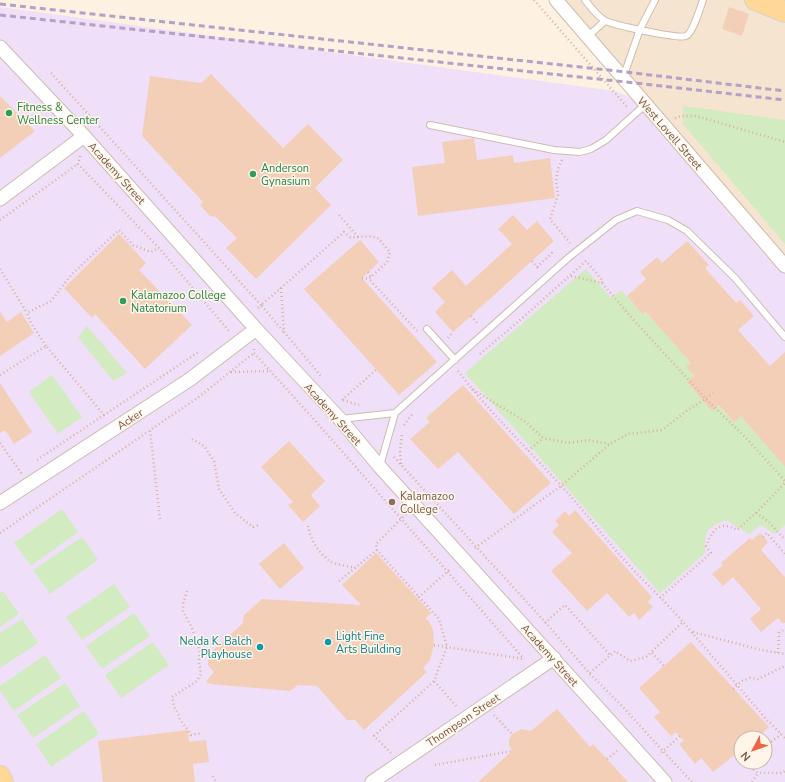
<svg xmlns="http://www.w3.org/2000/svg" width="785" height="782" font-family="'Nunito Sans',sans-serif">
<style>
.residential{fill:#f5e4d0}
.education{fill:#efdff9;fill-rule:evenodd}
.green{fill:#d2ebc0}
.building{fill:#f4cfb8}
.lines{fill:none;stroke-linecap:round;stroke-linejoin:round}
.lane-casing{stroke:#d1bbab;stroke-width:8}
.street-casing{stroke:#d1bbab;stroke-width:15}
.primary-casing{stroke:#dbd3cf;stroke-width:22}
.path{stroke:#d9b29b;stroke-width:2.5;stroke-dasharray:1 3;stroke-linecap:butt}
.lane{stroke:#fff;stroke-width:6}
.street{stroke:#fff;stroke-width:13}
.primary{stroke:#ffd797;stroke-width:20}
.rail{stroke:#b5a0c7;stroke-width:3;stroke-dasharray:6 4;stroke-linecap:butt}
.leisure-dot{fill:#2e9e5b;stroke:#fff6e9;stroke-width:1.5}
.education-dot{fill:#8d6e63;stroke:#fff6e9;stroke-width:1.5}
.culture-dot{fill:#0f9aa8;stroke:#fff6e9;stroke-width:1.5}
.labels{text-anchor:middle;stroke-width:3;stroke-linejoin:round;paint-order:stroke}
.leisure-label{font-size:11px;fill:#27864d;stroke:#fff6e9;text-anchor:start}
.street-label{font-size:11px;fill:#765747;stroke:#fff6e9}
.education-label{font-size:11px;fill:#785e54;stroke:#fff6e9;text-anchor:start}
.culture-label{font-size:11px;fill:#0d838f;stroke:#fff6e9;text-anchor:start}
</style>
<rect width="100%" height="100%" fill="#fdf2e2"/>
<path class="residential" d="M556,0h199l30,12v254z"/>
<path class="education" d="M0,7l615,84 31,13 139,162v516h-782l-3,-6zM741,738h24v24h-24z"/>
<path class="green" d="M683,106l102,14v124l-102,-120z
M586,269l25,29 10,-8 21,24 3,-3 46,52 -5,4 8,9 -7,6 25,28 7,-5 15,17 7,-6 44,51v58l-11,9 -13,-9 -12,9 -23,-14c-20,8 -22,11 -21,33l-45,40 -195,-220z
M87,326l40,47 -14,8 -35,-44z
M52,375l30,42 -24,17 -29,-42z
M62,509l16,23 -47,34 -17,-23z
M82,537l16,23 -48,34 -17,-24z
M114,584l16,23 -48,33 -16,-23z
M3,591l16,23 -19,13v-34z
M134,613l16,23 -48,33 -16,-23z
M22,619l16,24 -38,25v-35z
M153,642l16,23 -48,33 -16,-23z
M45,655l16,23 -47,33 -14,-21v-4z
M65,683l15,23 -47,32 -16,-23z
M84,711l15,23 -48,33 -15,-23z"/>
<path class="building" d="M729,7l20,7 -7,22 -20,-7z
M211,74l72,74 25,-24 35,36 -28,28 16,17 -75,74 -30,-31 11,-10 -21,-21 -6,-1 -10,-11 3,-3 -61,-66 8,-60 51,7z
M0,96l35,35 -35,27z
M474,138l3,22 36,-5 1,8 36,-5 5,40 -137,18 -6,-49 33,-4 -3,-21z
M513,215l14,15 10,-9 17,20 -101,91 -18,-20 10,-10 -13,-14 20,-18 14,16 46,-42 -14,-15z
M119,234l27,29 -7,7 53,55 -47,44 -50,-55 -3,4 -28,-30z
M360,240l19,22 -17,16 75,84 -38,33 -95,-106z
M687,241l22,24 -4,3 31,35 4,-3 14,16 -16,14 32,36 15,-14v115l-44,-51 -7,6 -15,-17 -7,6 -25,-29 7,-6 -8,-9 5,-4 -46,-52 -3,3 -15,-18 19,-17 -6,-7 17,-15 5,6z
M0,312l7,10 14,-10 13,21 -34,23z
M0,383l32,49 -18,12 -9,-14 -5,3z
M463,385l88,98 -37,31 -56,-62 -20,17 -28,-30 20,-17 -4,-4z
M289,441l36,40 -14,14 9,11 -17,16 -15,-17 5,-3 -32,-35z
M575,510l77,87 -4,5 5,5 -14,13 -5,-7 -5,4 -22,-24 -20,18 -36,-40 21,-18 -20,-21 7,-7 -4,-4 10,-10 4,5z
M760,533l8,9 -7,8 24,27v46h-3l-4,-5 -17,14 -11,-13 11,-10 -28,-32 -10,9 -11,-12 11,-9 -2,-2 29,-25 2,2z
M284,543l20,25 -24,21 -21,-25z
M376,553l55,60 -5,5 4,5 3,7 1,15 -4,15 -7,8 4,4 -63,58 -9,-10h-8l-30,-34 -19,-1 -8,6 -80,-7 -4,-2 8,-10 -6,-7 1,-11 34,-31 1,-8 18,-16 99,6 -19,-20z
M691,642l78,85 -13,11h-15v12l-28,22 -12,-14 -6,6 -16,-20 5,-3 -8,-9 -5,4 -17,-19 6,-5 -21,-24z
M557,709l33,38 3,-3 35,38h-150l34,-31 -3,-6v-5l3,-6 9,-5 10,2z
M188,730l1,12 17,-2 3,22 -16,2 2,18h-92l-5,-41z"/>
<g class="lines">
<defs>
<path id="lane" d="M585,0c6,7 11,15 19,20 7,5 75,19 82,16 7,-3 14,-28 17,-36
M587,37l18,-16
M623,78l17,-49 15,-29
M430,125l124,25 26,2 11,-3 15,-9 40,-36
M427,329l28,31
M341,419l54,-6 173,-155 48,-38 21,-9 31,9 19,11 48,47 50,59
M380,466l15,-53"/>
<path id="street" d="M556,0l229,266
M0,47l84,89 172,193 84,90 40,48 285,315
M0,199l84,-63
M0,503l189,-123 67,-51
M372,782l182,-124"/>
<path id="primary" d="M755,0l30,12
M0,776l3,6"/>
</defs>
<use href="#lane" class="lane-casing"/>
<use href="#street" class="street-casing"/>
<use href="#primary" class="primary-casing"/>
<path class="path" d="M534,0l93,107
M51,73l210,232 -5,5
M675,118l6,-2h15l89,26
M80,156l-2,8 81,84 70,83
M562,160l-4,9 -2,13 2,13 -8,24 20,24
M339,215l20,23
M0,220l78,-56
M532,261l6,7
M537,267l15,-14 2,3
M0,269l27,44
M368,272l3,5
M571,276l31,7 29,34 75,82 39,38 40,44
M362,278l7,1
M281,288l3,44 37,44
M471,316l7,8
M283,331l-22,-26 20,-17 63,-56 6,5c9,1 20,-3 29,2 3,3 7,9 11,13l-3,10 -18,17 48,52
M448,338l5,-6
M46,346l-15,-23 -4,-10 24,-12 21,-27 47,-44 14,15 18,7 8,-4
M254,349v4l57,63 213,243
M480,354l39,-33 67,-60 17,20 -1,2
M458,371l14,18 54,33 17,16 25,5 20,-3 21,4
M231,372l39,-1
M0,375l46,-29 58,69 96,-64
M472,389c30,35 62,67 93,101 21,23 40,49 61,72 19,21 39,39 57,60
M342,400l34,-30
M343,400l16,5
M404,425l9,-12
M192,439l12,7 10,15 5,28 16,24 18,14 6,-2
M0,443l22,31
M528,451l15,-13
M394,457l152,166 44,51 32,32 41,45 -4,4
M37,460l67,-45
M401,464l-1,-12 2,-19
M756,513l13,9 16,18
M406,514l-30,30 1,6 42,47
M160,519l-10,-89 46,-31 58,-46
M308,526c2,13 11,28 22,35 5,4 19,5 25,7l22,-18
M0,533l149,-102
M763,537l4,-4 18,21
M475,548l86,-62 49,-42 18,-10 34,-4 27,-21 17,-10 7,-6
M449,570l-30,27 20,22 8,28 -13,34 23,26
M339,581l16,-13
M187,591l-4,13v7l9,17 8,23 -1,11 2,12 -4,7 -25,16 3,13c4,3 3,7 6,11 4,5 7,9 10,14l11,-2
M660,598l51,-45 -5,-7c7,-16 13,-26 31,-16l19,-17 29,-30
M545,623l20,-18 45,50
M693,632l68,18 24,4
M434,645l90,14
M652,653l12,13
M778,653l1,-20 6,-4
M590,673l25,-22 15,10 16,-4 37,-35 84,98 18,18
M733,689l9,-8 8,-3 8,1 27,-13
M494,715l18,19
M680,736l-17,15 29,31
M765,747l16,-13
M391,753l-17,-17 60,-55
M737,754l4,4
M607,759l10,-8
M744,762l14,11h24l3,-2
M435,765l77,-14
M213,776l3,6
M752,782l6,-9"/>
<use href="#lane" class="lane"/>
<use href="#street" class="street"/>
<use href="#primary" class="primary"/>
<path class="rail" d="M0,4l617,67 168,20
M0,15l626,67 159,18"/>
</g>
<g class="leisure-dot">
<circle cx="9" cy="113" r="4"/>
<circle cx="253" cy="174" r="4"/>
<circle cx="123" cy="301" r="4"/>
</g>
<circle class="education-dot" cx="392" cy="502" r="4"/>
<g class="culture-dot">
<circle cx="328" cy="642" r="4"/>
<circle cx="260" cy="647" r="4"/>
</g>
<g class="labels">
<g class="leisure-label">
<text x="17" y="111">Fitness &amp;<tspan x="17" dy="13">Wellness Center</tspan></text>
<text x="261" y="172">Anderson<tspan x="261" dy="13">Gynasium</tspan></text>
<text x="131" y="299">Kalamazoo College<tspan x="131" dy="13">Natatorium</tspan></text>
</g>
<g class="street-label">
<text transform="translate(670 133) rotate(49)" y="4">West Lovell Street</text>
<text transform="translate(117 173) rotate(48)" y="4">Academy Street</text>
<text transform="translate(333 414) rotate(48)" y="4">Academy Street</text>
<text transform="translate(130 419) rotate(-33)" y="4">Acker</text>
<text transform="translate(550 655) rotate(48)" y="4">Academy Street</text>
<text transform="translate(463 720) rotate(-34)" y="4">Thompson Street</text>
</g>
<g class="education-label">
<text x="400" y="500">Kalamazoo<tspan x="400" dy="13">College</tspan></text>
</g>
<g class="culture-label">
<text x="336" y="640">Light Fine<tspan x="336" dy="13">Arts Building</tspan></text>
<text x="252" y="645" text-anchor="end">Nelda K. Balch<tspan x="252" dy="13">Playhouse</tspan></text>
</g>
</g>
<g transform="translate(753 750) rotate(229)"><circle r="19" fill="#fff6e9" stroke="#c8b6a8"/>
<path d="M0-3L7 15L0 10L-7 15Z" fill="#ed6541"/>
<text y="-6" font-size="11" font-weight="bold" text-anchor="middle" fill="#765747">N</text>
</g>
</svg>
